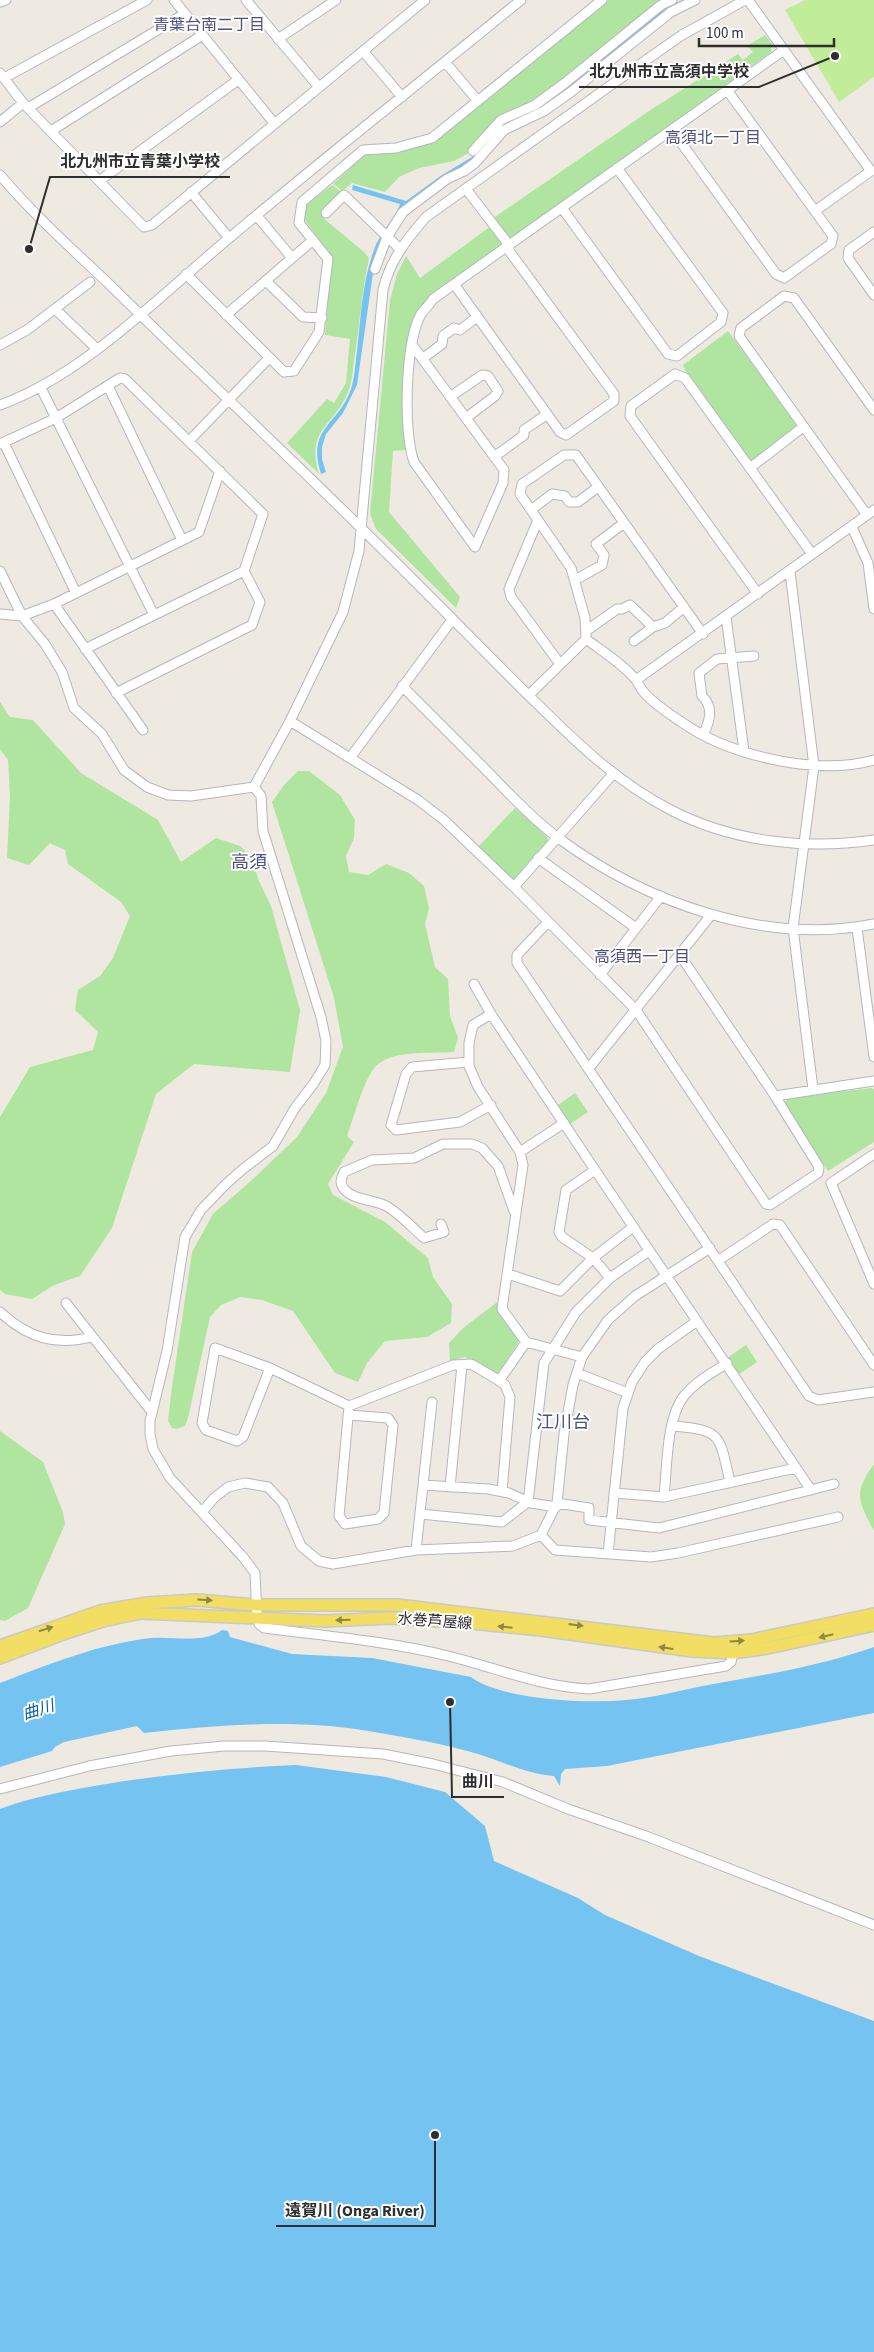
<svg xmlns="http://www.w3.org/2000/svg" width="874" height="2352" font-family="'Source Sans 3','Noto Sans JP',sans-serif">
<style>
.green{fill:#afe59e}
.pitch{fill:#c1ec9a}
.water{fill:#75c3f0}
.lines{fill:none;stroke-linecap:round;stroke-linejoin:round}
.minor-casing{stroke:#b4b6c1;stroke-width:11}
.major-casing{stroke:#c9c9c9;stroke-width:14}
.minor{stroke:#fff;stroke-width:9}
.major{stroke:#f1de63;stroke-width:11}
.oneway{fill:#908648}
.labels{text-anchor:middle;stroke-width:4;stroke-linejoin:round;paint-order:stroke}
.street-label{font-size:15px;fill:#2e2e2e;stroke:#fff}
.neighbourhood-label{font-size:16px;fill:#4d5180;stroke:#fff}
.water-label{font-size:16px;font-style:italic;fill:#0e61a2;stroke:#fff}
.quarter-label{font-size:18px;fill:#4d5180;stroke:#fff}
.leader{fill:none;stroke:#2e2e2e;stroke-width:2}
.callout-dot{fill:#2e2e2e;stroke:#fff;stroke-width:2}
.callout-label{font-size:16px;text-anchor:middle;font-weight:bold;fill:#2e2e2e;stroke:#fff;stroke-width:4;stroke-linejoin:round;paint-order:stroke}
</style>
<rect width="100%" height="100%" fill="#efeae1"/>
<path class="green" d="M609,0h55l-127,100 -45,25 -25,29 -13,7 -35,7 -20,9 -14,15 -33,-9 -9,8 -10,-7 32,-30 70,-13z
M765,35l7,9 -1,8 -263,189 -16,-22 157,-108 89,-57 5,6 10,-8 -6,-6z
M332,185l10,7 -20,25 42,35 5,6c-7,32 -9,64 -14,96 -2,12 -2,26 -7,38 -14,35 -43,36 -29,82l-32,-31 40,-44 7,4 12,-20 4,-44 -25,-4 7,-78 -28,-38 2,-14z
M491,226l13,19c-21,14 -69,43 -83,62 -23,32 -19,105 -15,143l-13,1 -4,61 71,85 -4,11 -80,-79 -6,-15 20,-214 7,-26 9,-18 14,22z
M728,331l68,93v5l-42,32 -5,-2 -63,-87 -3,-7z
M0,702l10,15 23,3 48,53 77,47 23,42 35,-24 24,8 12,11 6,22 13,27 29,104 -10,62 -96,-8 -38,30 -44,134 -32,48 -26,9 -22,14 -27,-5 -5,-4v-173l30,-50 63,-17 5,-18 -23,-22 3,-20 22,-14 13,-18 17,-42 -9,-14 -53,-38 -3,-14 -15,-7 -21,22 -22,-7 3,-61 -2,-37 -8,-11z
M298,771h11l31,24 15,25 -1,18 -8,18 3,16 19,3 18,-11 23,9 15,13 5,22 -4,16 10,43 13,12 2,37 8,22 -4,14c-23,2 -58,-3 -77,13 -12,10 -24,55 -30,71l7,6 -26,42 5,11 52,27 43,36 5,19 19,27 -1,19 -24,14 -42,4 -18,22 -9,19 -23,-9 -42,-62 -31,-11 -22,-3 -19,8 -11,12 -22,101 -3,8 -8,3 -5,-1 -4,-7 3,-27 21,-142 21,-38 40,-35 44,-42 29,-44 17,-46 -9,-49 -62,-196 12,-17z
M515,808l32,29 1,4 -34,38h-5l-31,-32z
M871,1088l3,1v53l-46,29 -44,-66 3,-7z
M575,1093l13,19 -18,12 -12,-19z
M500,1300l-1,10 20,31 -20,31 -3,2 -31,-17 -15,4 -1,-18 14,-15z
M746,1345l11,17 -19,13 -11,-17z
M0,1431l43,31 20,50 2,12 -37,84 -23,13 -5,-1z
M874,1464v67c-16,-31 -21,-37 0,-67z"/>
<path class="pitch" d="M805,0h69v77l-35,25 -54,-92z"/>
<path class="water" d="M682,0h6l-44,28 -76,62 -21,15 -33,17 -37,35 -71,48 -32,61 -17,119 -14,28 -17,21 -4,13v12l4,13 -5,2c-15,-47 18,-49 30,-85 4,-12 4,-25 6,-38 4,-34 5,-69 17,-101 4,-14 24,-36 26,-46l-48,-14 1,-5 53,16 36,-26 30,-18 31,-34 45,-23 21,-14 89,-73z
M222,1630l6,1 2,6 62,17 80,4 99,19c30,23 118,27 155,23 27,-2 55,-10 82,-15 55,-10 113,-19 166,-38v66l-267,53 -42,3 -4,5 -1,12 -6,-10c-27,-2 -50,-14 -76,-22 -33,-10 -69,-16 -104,-22 -76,-14 -153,-7 -230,1l-7,-7 -73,16 -9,5 -3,4 -52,16v-84c50,-19 98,-39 151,-45 22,-2 53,6 71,-8z
M296,1765l90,12 59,15 40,34 9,35 84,37 27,17 94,41 175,65v331h-874v-543c31,-12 67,-18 100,-24 65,-11 130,-17 196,-20z"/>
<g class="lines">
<defs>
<path id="minor" d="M174,0l100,123
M246,0l72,86
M748,0l123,171 -56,40
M0,2l6,-2
M278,39l58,-39
M363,51l39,46
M445,62l33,39
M0,73l23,30 121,124 8,-2 273,-225
M4,78l143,-78
M28,108l156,-94
M0,122l23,-19
M672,130l104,144 8,4 47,-34 2,-8 -106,-146
M51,131l150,-95
M473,151l28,-31 34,-15 30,-22 96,-78 11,-5
M0,175c33,39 72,74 109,109 82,81 167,160 250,242 54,53 107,107 161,161 46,45 91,92 149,122 62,33 137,41 205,31
M99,181l139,-101
M191,192l38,46
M562,208l106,146 9,2 44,-34 2,-9 -106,-145
M326,213l18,-18 56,54
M257,216l35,42
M874,232l-25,18 -1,8 26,37
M375,269l12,-32 16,-25 44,-33 17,-8 11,-8 29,-33 40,-19 27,-19 100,-80 24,-12
M186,274l98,98 10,-1 25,-39 9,-73 -29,-36 3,-21 61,-52 33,-2 36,-10 170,-138
M266,281l37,36 19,1
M454,284l106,148 6,3 48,-34v-7l-107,-146 -1,-7 -40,-52
M55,309l41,39
M226,315l87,-75
M0,345l27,-15 63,-48
M413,346l91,124 -1,13 -28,64 -61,-85c-11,-30 -9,-120 7,-148 4,-5 9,-10 12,-15l351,-249
M422,359l20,-15 1,-8 11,-8 6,2 17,-13
M108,386l74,154
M41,388l113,227
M450,397l32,-22 6,1 10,15 -3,5 -29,22
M0,405c82,-29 161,-110 228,-166 96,-81 195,-159 293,-239
M189,441l80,-83
M4,443l72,150
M0,444l56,-26 64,-40 5,1 138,135 -19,57 16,31 -8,23 -136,68
M494,457l30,-22v-5l22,-15
M750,468l53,-41
M531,510l21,-16 13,2 4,6h9l20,-15
M867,515l-128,-179 2,-8 43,-32 10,2 80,112
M538,520l-29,69 2,8 49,67
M852,527l16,36 6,46
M0,571l22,45 23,28 17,28 12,36 28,26 22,36 23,17 21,8 23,1 63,-9
M790,572l24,194 -21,162 20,161
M575,580l27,-15 2,-10 -8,-11 28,-21
M758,594l-128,-178 1,-10 44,-32 10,4 127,176
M54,604l89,126
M0,614l22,2 32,-12 145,-72 21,-61
M726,617l18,134
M586,631l31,-22h5l8,-4 23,22 12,-4 19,-16
M586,639c16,12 37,25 50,41 2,3 4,7 6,10 9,12 26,23 38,31 49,35 136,55 194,39
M634,641l19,-14
M85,649l159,-78
M636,680l238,-170
M402,686c27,27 54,54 81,81 24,24 47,50 74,70 87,65 208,109 317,87
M529,695l57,-56 -1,-21 -14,-50 -51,-74 2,-10 42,-29h12l127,179
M290,721l128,79 26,20 70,67 122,123 130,194 4,1 48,-32 1,-6 -44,-71 -95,-141
M703,735c7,-14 11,-28 -1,-39l-3,-23 18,-14 37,-3
M350,758l102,-138
M254,787l7,9 2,35 58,186 5,24 -1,24 -11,18 -19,25 -22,38 -30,23 -17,15 -25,26 -16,27 -18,114 -17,70v13l3,15 17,29 73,79 12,16 2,44 2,7 5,4c61,8 124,13 184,28 49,12 90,30 141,33l137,-23 5,-4 2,-9
M254,787l36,-66 53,-109 16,-61 24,-261c7,-30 24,-51 43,-73l223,-159 33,-23 63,-35
M538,858l98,70
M514,887l99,-113
M547,923l-30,32v8l292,433 9,4 56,-8
M857,928l17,129
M600,975l61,-79
M474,984l17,30 104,156 216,320
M491,1014l-18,11 -4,18v23l9,21 42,65 3,13 -21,144 24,33 56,15
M469,1062l-57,5 -6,7 -15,51 5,5 64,-8 31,-17
M589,1068l122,-153
M775,1096l99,-15
M520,1152l44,-29
M874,1154l-43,29 43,101
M595,1170l-29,20 -7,42 3,5 31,21 17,20
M441,1224l3,8 -20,6c-11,-10 -23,-23 -36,-31 -13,-8 -33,-6 -43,-17 -6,-6 -4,-11 -1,-18l28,-12 42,-2 29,-14h29l10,4 16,18 16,45
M719,1260l54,-36 7,1 94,140
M508,1274l52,17 33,-33 40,-31
M66,1303l86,109
M0,1312c28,26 55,34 92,25
M270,1368l-27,69 -6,4 -31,-11 -4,-7 13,-75 55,20 79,38 104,-41 18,-1 24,14 10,7 5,12 -8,94
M577,1373l51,20
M499,1381l27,-39
M349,1415l39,3 5,7 -9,88 -6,6 -33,5 -6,-8 10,-110
M672,1426c51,4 47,9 58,56
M423,1485l65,4 21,4 22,10 25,4
M450,1487l12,-122
M614,1493l50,4 132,-29
M664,1497c3,-28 2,-78 20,-101 11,-14 28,-23 43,-33
M557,1503l32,5v12l70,8 175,-44
M202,1512l12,-14 14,-11 17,-4 23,4 15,16 18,43 18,15 14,3 83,-14 97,-4 28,-11 16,-32 7,-69 9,-49 9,-28 26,-37 27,-24 75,-48
M420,1514l82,8 26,-20 16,-139 32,-51 34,-34 39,-27
M541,1535l14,15 96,7 27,-4 160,-36
M416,1550l16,-148
M608,1554l15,-146 9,-26 13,-20 13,-13 39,-28
M0,1789l89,-23 82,-15 53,-5h41l118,8 50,10 70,18 65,27 78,27 228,89"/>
<path id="major" d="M0,1646l100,-35 47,-8 50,-3 58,5h143l316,38 37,-3 123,-26
M0,1658l66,-25 37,-12 37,-8 185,8 65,-3 81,5 70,7 151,21 41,2 35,-5 106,-23"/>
</defs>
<use href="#minor" class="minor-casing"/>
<use href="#major" class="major-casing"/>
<use href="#minor" class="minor"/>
<use href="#major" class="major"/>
</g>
<defs><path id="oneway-solid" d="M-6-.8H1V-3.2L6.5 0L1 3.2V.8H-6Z" transform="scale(1.25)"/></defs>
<g class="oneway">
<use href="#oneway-solid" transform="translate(205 1600) rotate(4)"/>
<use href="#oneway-solid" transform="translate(343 1620) rotate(178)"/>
<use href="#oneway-solid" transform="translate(576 1625) rotate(7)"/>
<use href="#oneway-solid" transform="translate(505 1627) rotate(-174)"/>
<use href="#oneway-solid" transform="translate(46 1629) rotate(-18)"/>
<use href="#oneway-solid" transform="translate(826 1636) rotate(167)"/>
<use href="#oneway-solid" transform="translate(737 1641) rotate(-3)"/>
<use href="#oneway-solid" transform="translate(666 1648) rotate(-172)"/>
</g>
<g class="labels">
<g class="street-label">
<text transform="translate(435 1621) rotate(4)" y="5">水巻芦屋線</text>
</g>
<g class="neighbourhood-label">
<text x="209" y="30">青葉台南二丁目</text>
<text x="713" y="143">高須北一丁目</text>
<text x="642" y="962">高須西一丁目</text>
</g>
<g class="water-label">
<text transform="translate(38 1709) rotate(-17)" y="6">曲川</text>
</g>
<g class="quarter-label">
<text x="249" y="868">高須</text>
<text x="563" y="1428">江川台</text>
</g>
</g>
<path class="leader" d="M835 56L759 87H579M29 249L50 177H230M450 1702L452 1797H504M435 2135L435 2226H276"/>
<g class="callout-dot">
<circle cx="835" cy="56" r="5"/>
<circle cx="29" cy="249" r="5"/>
<circle cx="450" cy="1702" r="5"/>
<circle cx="435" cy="2135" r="5"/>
</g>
<g class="callout-label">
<text x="669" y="77">北九州市立高須中学校</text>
<text x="140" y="167">北九州市立青葉小学校</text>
<text x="478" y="1787">曲川</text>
<text x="355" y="2216">遠賀川 (Onga River)</text>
</g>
<path d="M699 38v8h135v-8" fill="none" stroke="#2e2e2e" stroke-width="2.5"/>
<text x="706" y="38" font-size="15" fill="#2e2e2e" stroke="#ffffff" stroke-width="4" paint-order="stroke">100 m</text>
</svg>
